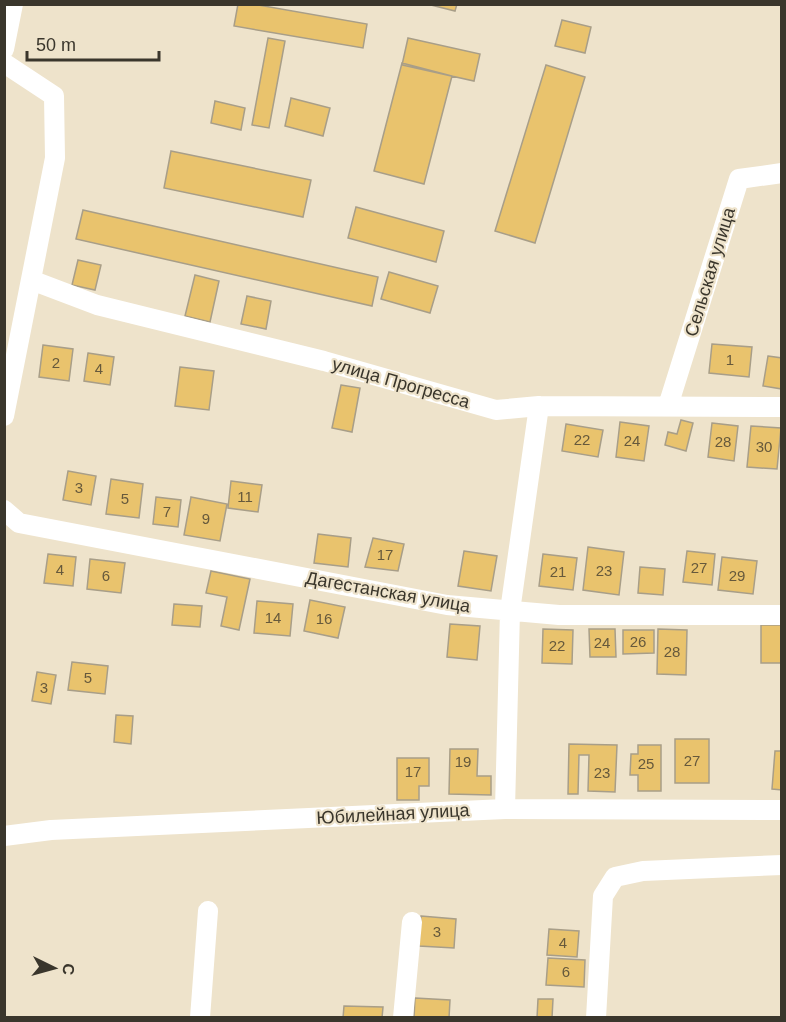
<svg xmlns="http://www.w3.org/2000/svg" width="786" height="1022" font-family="Arial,sans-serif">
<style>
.building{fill:#e9c36d;stroke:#a89e88;stroke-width:1.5}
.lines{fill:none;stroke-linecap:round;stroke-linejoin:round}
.minor{stroke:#fff;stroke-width:20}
.labels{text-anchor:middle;stroke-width:4.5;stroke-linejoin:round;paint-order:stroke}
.number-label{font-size:15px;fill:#66593c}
.street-label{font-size:18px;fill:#3a362c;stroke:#eee3cb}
</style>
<rect width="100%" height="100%" fill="#eee3cb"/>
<path class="building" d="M238,4h14l115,20 -4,24 -129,-22z
M427,4h30l-2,7z
M562,20l29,7 -6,26 -30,-7z
M268,38l17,3 -16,87 -17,-3z
M408,38l72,16 -6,27 -72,-16z
M402,63l50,13 -28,108 -50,-13z
M546,65l39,12 -50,166 -40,-12z
M291,98l39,10 -7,28 -38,-10z
M215,101l30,7 -4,22 -30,-7z
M171,151l140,29 -8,37 -139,-29z
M356,207l88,24 -8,31 -88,-24z
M83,210l295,67 -6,29 -296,-67z
M78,260l23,5 -6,25 -23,-5z
M389,272l49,14 -8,27 -49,-14z
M195,275l24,6 -9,41 -25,-6z
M247,296l24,5 -5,28 -25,-5z
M712,344l40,3 -3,30 -40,-4z
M43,345l30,4 -4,32 -30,-4z
M88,353l26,4 -4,28 -26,-4z
M768,356l14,2v31l-19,-3z
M180,367l34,4 -5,39 -34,-4z
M341,385l19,3 -8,44 -20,-4z
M681,420l12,3 -7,28 -21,-6 3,-13 9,2z
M620,422l29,4 -5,35 -28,-4z
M712,423l26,3 -4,35 -26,-4z
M566,424l37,6 -5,27 -36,-6z
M751,426l30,2 -4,41 -30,-2z
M68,471l28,5 -5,29 -28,-5z
M111,479l32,5 -4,34 -33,-4z
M231,481l31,4 -4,27 -30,-4z
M156,497l25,3 -3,27 -25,-3z
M191,497l36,7 -7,37 -36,-6z
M318,534l33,4 -3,29 -34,-4z
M373,538l31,6 -6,27 -33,-4z
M588,547l36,5 -5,43 -36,-5z
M464,551l33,5 -6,35 -33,-5z
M687,551l28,3 -3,31 -29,-3z
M48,554l28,3 -3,29 -29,-3z
M543,554l34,4 -4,32 -34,-4z
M722,557l35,4 -4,33 -35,-4z
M90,559l35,4 -4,30 -34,-4z
M640,567l25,2 -2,26 -25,-2z
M211,571l39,8 -11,51 -18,-4 6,-29 -21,-4z
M310,600l35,7 -7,31 -34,-7z
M257,601l36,3 -3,32 -36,-3z
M174,604l28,2 -2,21 -28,-2z
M450,624l30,2 -3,34 -30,-3z
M761,625h21v38h-21z
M543,629l30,1 -1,34 -30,-1z
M589,629h26l1,28h-26z
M658,629l29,1 -1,45 -29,-1z
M623,630h31v23l-31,1z
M72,662l36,4 -3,28 -37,-4z
M37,672l19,3 -5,29 -19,-3z
M116,715l17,1 -2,28 -17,-2z
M675,739h34v44h-34z
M569,744l48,1 -2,47 -27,-1 1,-36h-10l-1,39h-10z
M638,745h23v46h-23v-16h-8l1,-21h7z
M450,749h28l-1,27h14v19l-42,-1z
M775,751h7v39l-10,-1z
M397,758h32v28h-10v14h-22z
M421,916l35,3 -2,29 -35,-2z
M549,929l30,2 -2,26 -30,-2z
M548,958l37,2 -1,27 -38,-2z
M415,998l35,2 -1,18h-35z
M538,999h15l-1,19h-15z
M344,1006l39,1 -1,11h-39z"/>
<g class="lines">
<path class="minor" d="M4,49l9,-45
M4,63l50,33 1,62 -51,258
M31,280l66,25 227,56 172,49 43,-4 243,1
M668,406l71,-227 43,-6
M4,510l15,13 428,82 112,10h223
M505,809l5,-198 29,-205
M4,836l47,-6 454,-21 277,1
M200,1018l8,-107
M403,1018l9,-96
M596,1018l7,-122 12,-19 28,-6 139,-6"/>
</g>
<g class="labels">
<g class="number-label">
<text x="730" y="365">1</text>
<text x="56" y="368">2</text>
<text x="99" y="374">4</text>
<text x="582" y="445">22</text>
<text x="632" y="446">24</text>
<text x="723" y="447">28</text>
<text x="764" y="452">30</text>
<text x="79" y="493">3</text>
<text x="245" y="502">11</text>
<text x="125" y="504">5</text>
<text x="167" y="517">7</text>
<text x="206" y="524">9</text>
<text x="385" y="560">17</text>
<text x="699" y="573">27</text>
<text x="60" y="575">4</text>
<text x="604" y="576">23</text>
<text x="558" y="577">21</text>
<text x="106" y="581">6</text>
<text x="737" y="581">29</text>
<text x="273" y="623">14</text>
<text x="324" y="624">16</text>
<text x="638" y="647">26</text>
<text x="602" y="648">24</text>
<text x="557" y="651">22</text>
<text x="672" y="657">28</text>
<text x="88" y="683">5</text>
<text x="44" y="693">3</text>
<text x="692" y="766">27</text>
<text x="463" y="767">19</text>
<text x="646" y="769">25</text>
<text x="413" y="777">17</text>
<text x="602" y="778">23</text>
<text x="437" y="937">3</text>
<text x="563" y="948">4</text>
<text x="566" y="977">6</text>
</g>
<g class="street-label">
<text transform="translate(710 272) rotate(-73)" y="6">Сельская улица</text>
<text transform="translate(401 383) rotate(16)" y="6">улица Прогресса</text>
<text transform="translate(388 592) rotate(10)" y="6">Дагестанская улица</text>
<text transform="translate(393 814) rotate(-3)" y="6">Юбилейная улица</text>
</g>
</g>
<rect width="786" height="1022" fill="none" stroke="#3a362c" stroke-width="12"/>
<g transform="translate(54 968) rotate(95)" stroke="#eee3cb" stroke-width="4.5" paint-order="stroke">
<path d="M0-4.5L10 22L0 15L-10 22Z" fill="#3a362c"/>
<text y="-9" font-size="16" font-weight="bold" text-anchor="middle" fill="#3a362c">С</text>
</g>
<path d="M27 51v9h132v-9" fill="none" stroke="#3a362c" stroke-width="3"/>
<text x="36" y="51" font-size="18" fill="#3a362c" stroke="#eee3cb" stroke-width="4.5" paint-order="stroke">50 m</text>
</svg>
